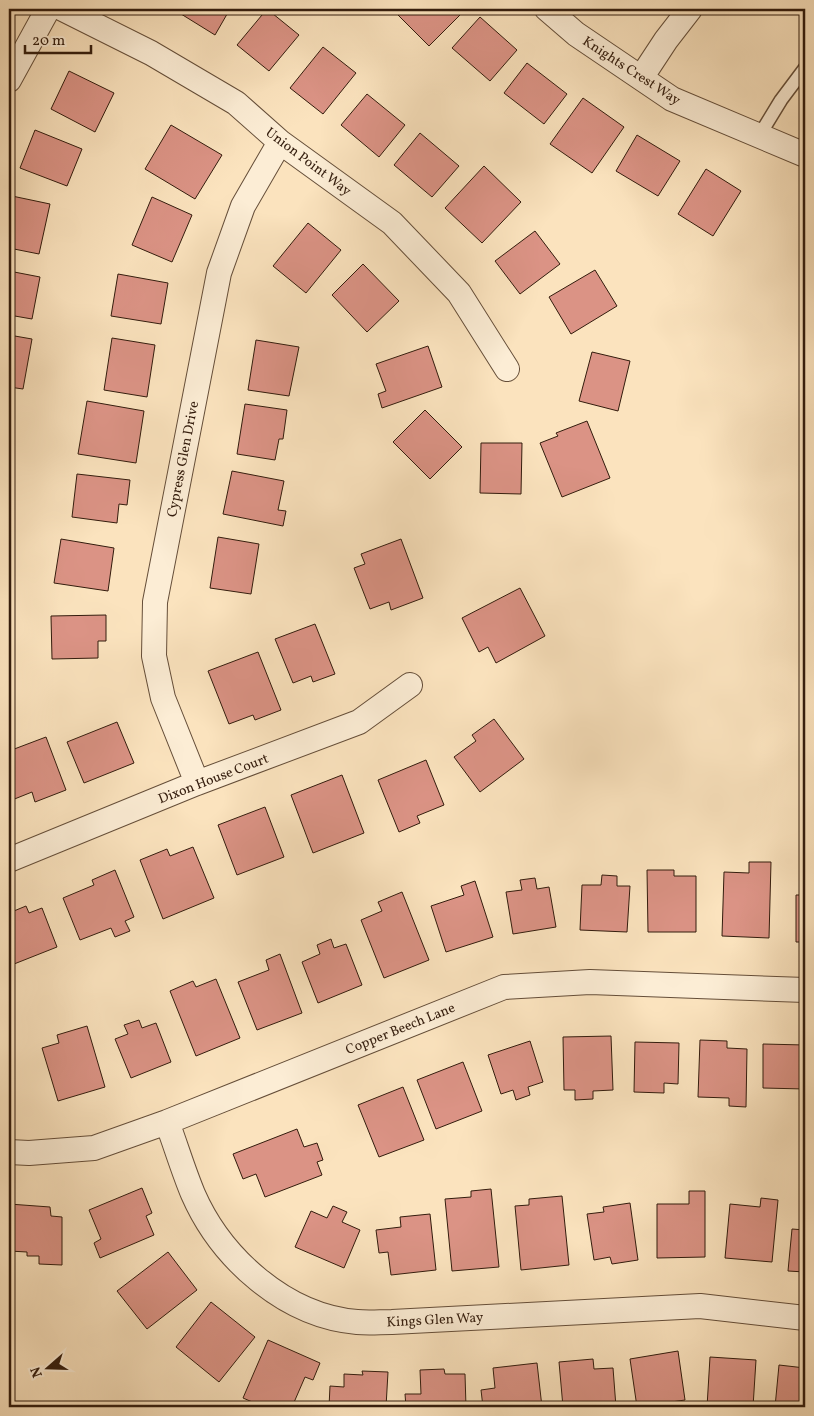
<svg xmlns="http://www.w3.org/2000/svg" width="814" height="1416" font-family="Vollkorn,serif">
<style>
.building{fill:#db9385;stroke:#331c0d}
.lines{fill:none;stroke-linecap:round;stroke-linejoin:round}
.service-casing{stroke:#654e39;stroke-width:15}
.minor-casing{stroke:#654e39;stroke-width:26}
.service{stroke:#fcedd5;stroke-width:12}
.minor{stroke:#fcedd5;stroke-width:24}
.labels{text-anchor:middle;stroke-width:4;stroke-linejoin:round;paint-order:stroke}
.street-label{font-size:14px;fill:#331c0d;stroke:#fcedd5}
</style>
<rect width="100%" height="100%" fill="#fbe3be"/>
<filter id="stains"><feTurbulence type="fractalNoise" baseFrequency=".004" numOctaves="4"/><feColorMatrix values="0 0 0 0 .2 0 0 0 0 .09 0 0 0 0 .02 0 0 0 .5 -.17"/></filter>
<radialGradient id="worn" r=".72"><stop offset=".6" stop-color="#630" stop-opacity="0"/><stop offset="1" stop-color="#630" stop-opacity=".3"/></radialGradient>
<path class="building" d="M173,9h57l-15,26z
M267,9l32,26 -30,36 -32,-26z
M396,9h70l-37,37 -35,-35z
M480,17l37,33 -27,31 -38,-33z
M323,47l33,26 -33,41 -33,-26z
M527,63l40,31 -23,30 -40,-31z
M69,71l45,22 -19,39 -44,-23z
M367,94l38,31 -26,32 -38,-32z
M583,98l41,29 -32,46 -42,-29z
M171,125l51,30 -27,44 -50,-30z
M35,130l47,19 -15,37 -47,-18z
M420,133l39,33 -27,31 -38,-32z
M637,135l43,26 -22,35 -42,-25z
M484,166l37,36 -39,41 -37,-35z
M706,169l35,22 -28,45 -35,-22z
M12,196l38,8 -11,50 -30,-6v-37z
M152,197l40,18 -20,47 -40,-17z
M308,223l33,27 -35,43 -33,-27z
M535,231l25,33 -40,30 -25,-33z
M363,264l36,37 -32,31 -35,-37z
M595,270l22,36 -46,28 -22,-37z
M9,271l31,6 -8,42 -23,-4z
M118,274l50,9 -7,41 -50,-8z
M9,335l23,4 -9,50 -14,-2z
M112,338l43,7 -8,52 -43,-7z
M256,340l43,7 -10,49 -41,-6z
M428,346l14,41 -60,21 -4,-14 8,-3 -10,-27z
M592,352l38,9 -12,50 -39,-10z
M87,401l57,10 -8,52 -58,-9z
M245,404l42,6 -4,29h-4l-4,21 -38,-6z
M9,408l5,1 -5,30z
M425,410l37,37 -32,32 -37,-37z
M587,421l23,57 -48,19 -22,-54 18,-7 -2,-3z
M481,443h41l-1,51 -41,-1z
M232,471l52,10 -6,29 8,1 -3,15 -60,-12z
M77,474l53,6 -3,25 -8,-1 -2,19 -45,-6z
M218,537l41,7 -8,50 -41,-6z
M61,539l53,9 -6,43 -54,-8z
M401,539l22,59 -32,12 -2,-8 -19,7 -16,-41 11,-4 -4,-10z
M520,588l25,48 -49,27 -8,-16 -9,5 -17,-34z
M106,615v26h-8v17l-46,1 -1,-43z
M315,624l20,50 -22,8 -2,-6 -18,7 -18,-44z
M258,652l23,58 -26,10 -2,-5 -24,9 -21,-53z
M494,719l30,40 -44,33 -26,-35 22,-16 -4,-6z
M117,722l17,41 -50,20 -17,-41z
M46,737l20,53 -31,12 -3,-10 -20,8 -3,-8v-41z
M426,760l18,45 -27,11 3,7 -21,9 -21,-52z
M342,775l22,58 -51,20 -22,-58z
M265,807l19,50 -47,18 -19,-50z
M193,847l21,51 -51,21 -23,-59 27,-11 3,7z
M749,862h22l-2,76 -47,-2 2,-64 25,1z
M115,870l19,47 -9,4 5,10 -15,6 -4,-9 -31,12 -17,-42 31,-13 -2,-5z
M647,870h27v6h22v56h-48z
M602,875l15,1v10h13l-3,46 -47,-2 2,-45h19z
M535,878l2,11 12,-2 7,40 -43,7 -7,-42 16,-2 -2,-10z
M475,881l18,56 -47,15 -15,-46 33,-11 -3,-9z
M402,892l27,68 -45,18 -23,-58 21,-9 -4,-9z
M796,895h9v47h-9z
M26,906l3,7 13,-5 15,39 -48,19v-53z
M331,939l3,9 12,-4 16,41 -44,18 -16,-41 18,-8 -3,-9z
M280,954l22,59 -45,17 -19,-48 31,-12 -3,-10z
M216,979l24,59 -44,18 -26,-65 23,-10 3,6z
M139,1020l3,8 14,-5 15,39 -40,16 -16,-39 13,-5 -4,-9z
M87,1026l18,61 -47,14 -16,-53 17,-5 -2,-8z
M611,1036l2,54 -20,1v8l-18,1v-10h-11l-1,-53z
M700,1040l27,1v7l20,1 -1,58 -17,-1v-8l-31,-1z
M530,1041l13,41 -15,5 2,8 -14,5 -3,-10 -12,4 -13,-39z
M635,1042l44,1 -1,41 -14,-1v10l-30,-1z
M763,1044l42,1v44l-42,-1z
M463,1062l19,49 -46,18 -19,-49z
M403,1087l21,53 -45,17 -21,-52z
M297,1129l7,18 13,-4 6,17 -6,2 5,13 -57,22 -9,-23 -13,5 -10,-25z
M142,1188l10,25 -6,3 8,19 -54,23 -6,-15 7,-4 -12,-29z
M491,1189l8,78 -47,4 -7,-72 26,-2v-6z
M689,1191h16v66l-48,1v-54h32z
M562,1196l7,69 -48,5 -6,-64 14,-1v-6z
M761,1198l17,2 -6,62 -47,-4 5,-54 30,3z
M630,1203l8,57 -26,4 -2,-7 -16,3 -7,-46 17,-2 -1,-5z
M9,1204l41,3 1,9 11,1v48l-23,-1v-8h-12v-4l-18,-1z
M333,1206l14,6 -5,10 18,8 -16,38 -49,-21 16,-36 16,7z
M430,1214l6,56 -45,5 -3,-23 -9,1 -3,-23 25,-3 -1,-10z
M792,1229l13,1v42l-17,-1z
M168,1252l29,38 -50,39 -30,-38z
M211,1302l44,35 -36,45 -43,-35z
M268,1340l52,23 -7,17 -8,-3 -13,30h-28l-21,-9z
M678,1351l7,49 -48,7 -7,-48z
M710,1357l46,3 -3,47h-46z
M593,1359l1,10 19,-1 3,39h-53l-4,-45z
M537,1363l5,44h-59l-2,-17 14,-2 -2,-20z
M779,1365l26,3v39h-30z
M444,1369l1,5h20l1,33h-60l-1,-13h16l-1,-24z
M362,1371l26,1 -2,35h-57l1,-21 14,1v-13l19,1z"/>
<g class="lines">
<defs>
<path id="service" d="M759,136l22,-36 24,-32"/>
<path id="minor" d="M63,9l88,44 85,50 44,39 112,81 67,70 48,76
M547,9l29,25 96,65 133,56
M641,78l25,-38 24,-31
M9,80l39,-71
M197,783l-34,-85 -9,-42 1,-54 64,-329 24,-67 37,-64
M9,860l188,-77 162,-61 51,-37
M167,1122c9,24 16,48 26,72 28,64 92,122 164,128 12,1 23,0 35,0l308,-16 105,12
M9,1152l20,1 65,-5 73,-26 337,-135 86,-5 215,8"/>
</defs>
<use href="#service" class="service-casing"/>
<use href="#minor" class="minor-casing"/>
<use href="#service" class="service"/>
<use href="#minor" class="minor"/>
</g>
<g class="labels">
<g class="street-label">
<text transform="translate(632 70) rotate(33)" y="5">Knights Crest Way</text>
<text transform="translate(309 161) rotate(37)" y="5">Union Point Way</text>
<text transform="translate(182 459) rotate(-79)" y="5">Cypress Glen Drive</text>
<text transform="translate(213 778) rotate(-21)" y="5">Dixon House Court</text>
<text transform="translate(400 1028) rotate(-22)" y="5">Copper Beech Lane</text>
<text transform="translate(435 1319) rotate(-3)" y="5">Kings Glen Way</text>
</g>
</g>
<rect width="814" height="1416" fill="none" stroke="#fbe3be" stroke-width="30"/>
<rect x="10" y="10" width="794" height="1396" fill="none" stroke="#331c0d" stroke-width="2.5"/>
<rect x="15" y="15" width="784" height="1386" fill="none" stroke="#331c0d"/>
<g transform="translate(48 1368) rotate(250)" stroke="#fcedd5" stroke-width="4" paint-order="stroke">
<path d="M0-4L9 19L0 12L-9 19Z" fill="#331c0d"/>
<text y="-8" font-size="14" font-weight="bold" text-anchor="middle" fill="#331c0d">N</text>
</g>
<path d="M25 45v8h66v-8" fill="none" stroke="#331c0d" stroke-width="2.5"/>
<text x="32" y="45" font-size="15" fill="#331c0d" stroke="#fcedd5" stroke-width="4" paint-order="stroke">20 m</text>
<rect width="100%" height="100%" filter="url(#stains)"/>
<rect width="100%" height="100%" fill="url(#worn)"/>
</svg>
